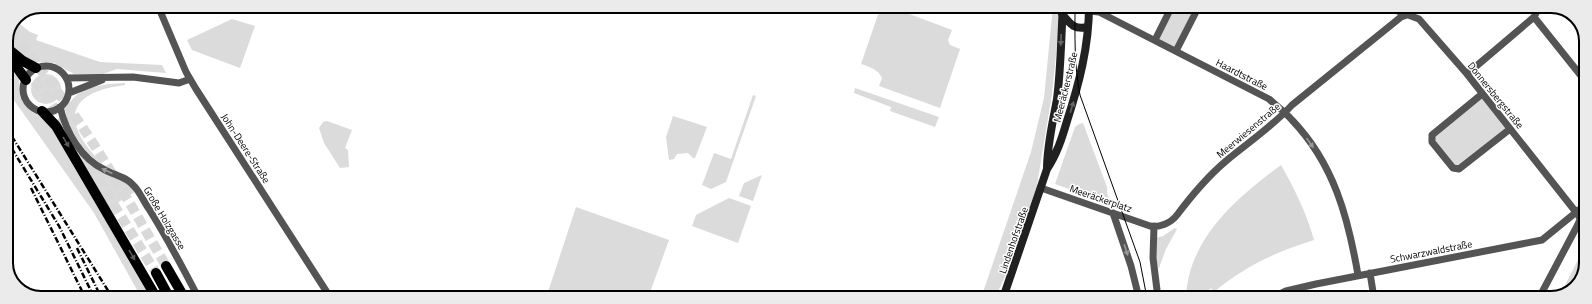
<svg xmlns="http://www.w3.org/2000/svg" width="1592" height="304" font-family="'Titillium Web',sans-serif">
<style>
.green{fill:#dbdbdb}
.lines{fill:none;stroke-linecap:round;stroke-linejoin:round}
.primary-tunnel{stroke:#d9d9d9;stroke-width:10;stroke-dasharray:10 5;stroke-linecap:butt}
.street{stroke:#545454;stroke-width:7}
.secondary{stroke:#212121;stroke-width:8}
.primary{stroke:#000;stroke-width:10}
.tram{stroke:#000;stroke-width:1}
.rail{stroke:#000;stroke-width:2.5;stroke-dasharray:6 2 1 2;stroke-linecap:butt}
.oneway{fill:#646464}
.oneway2{fill:#595959}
.oneway3{fill:#989898}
.labels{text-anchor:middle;stroke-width:3;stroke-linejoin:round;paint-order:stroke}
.street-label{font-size:10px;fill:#000;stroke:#fff}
.rim{fill:none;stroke:#000;stroke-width:2}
</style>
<rect width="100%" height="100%" fill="#fff"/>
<path class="green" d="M881,6h7l64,24 -4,10 2,5 10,4 -20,59 -61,-22 3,-8c-4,-9 -12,-11 -21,-14z
M1053,6h8l-9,88 -15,91 -24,74 -18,39h-14l50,-146 13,-54z
M1172,6h27l-23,45 -21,-11z
M232,19l23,7 -15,42 -48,-18 -5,-10z
M15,20l15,12 8,3 -2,5 64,22 62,3 4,8 -49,-4 -14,5h-29l-20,-11 -20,-1 -5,-2 -23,-18z
M6,63l13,15 1,14 3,10 9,10 10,5 12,12 97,168h-10l-47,-84 -88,-124z
M31 89a15 15 0 1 1 30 0a15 15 0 1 1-30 0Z
M125,83v2c-31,4 -65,16 -43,54 5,9 14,17 18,24 -12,-8 -19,-18 -26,-29 -3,-5 -6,-9 -7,-14 -2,-7 -1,-12 3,-17 10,-18 37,-19 55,-20z
M855,88l84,29 -4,10 -45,-16 1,-4 -37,-14z
M1482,94l28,35 -51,40 -6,-1 -21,-33z
M753,95l3,1 -30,86 -15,7 -9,-4 12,-32 17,6z
M673,116l34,11 -12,31h-2l-5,-5 -11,1 -3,5 -5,1 -3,-23z
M327,121l25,9 -7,18 3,2 1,17 -9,1 -16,-25 -5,-15 4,-6z
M1083,123l24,64v6l4,11 -56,-20 20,-57 4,-3z
M82,157c6,6 12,12 20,15 12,6 26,8 33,20l-26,16 -29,-50z
M1281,165c14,25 25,47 33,75 -38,12 -69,26 -100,52l-3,-4 -10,10h-15c2,-59 51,-101 95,-133z
M762,175l-9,26 -14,-5 5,-13z
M729,198l22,8 -13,37 -46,-17 4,-11z
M576,207l93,33 -21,58h-102z
M1175,228l2,1 -11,20 -7,19h-1l-3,-14 1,-16 7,-2z
M1585,246v24l-11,20 -14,5z"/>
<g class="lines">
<path class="primary-tunnel" d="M10,32c14,18 30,36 44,55 42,56 77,118 112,179
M15,58l29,34 22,35
M82,153l74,120"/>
<path class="street" d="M158,6l28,66 10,17 134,208
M1387,7l32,12 48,55 112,142 1,4 -5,10 -36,68
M1089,11l10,1 170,87c8,7 16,13 23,21 42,44 56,97 66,155
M1534,17l52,65
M1155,40l17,-34
M1176,51l23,-45
M23 89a23 23 0 1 1 46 0a23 23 0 1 1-46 0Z
M1467,74l67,-57 5,-10
M67,78l66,-1 46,6 11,-4
M69,93l33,-13
M1482,94l-50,41v7l21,26 6,1 51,-40
M60,107c6,25 21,52 45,63 9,5 22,7 29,16 6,6 10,16 15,23 18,29 34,59 49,88
M1041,188l109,38c9,2 21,-3 27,-11 15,-20 30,-38 49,-54 23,-19 47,-35 66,-56l109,-88 6,-2 8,-8
M1113,213l18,53 8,32
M1154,226l-1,32 5,40
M1370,273l4,25
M1272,298l14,-7 30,-7 226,-44 43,-35"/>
<path class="secondary" d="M1062,14c8,10 12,16 26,13
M1047,169c0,-24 6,-47 10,-70 4,-31 4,-62 6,-93
M1003,298l44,-129c10,-15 15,-31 20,-48 12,-37 22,-75 22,-115"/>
<path class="primary" d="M6,47l17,14 13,7
M6,59l12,10 8,11
M42,111l14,15 100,171
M166,266l18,31
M156,273l13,24"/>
<path class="tram" d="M1075,6c0,31 -1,59 5,89l60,167 7,36"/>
<path class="rail" d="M6,127l106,170
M6,139l53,87 35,71
M31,188l54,109
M77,248l24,49"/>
</g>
<defs><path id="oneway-solid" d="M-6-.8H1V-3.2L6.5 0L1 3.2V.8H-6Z"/></defs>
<g class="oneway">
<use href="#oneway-solid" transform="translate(1061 40) rotate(92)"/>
<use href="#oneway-solid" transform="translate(1072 107) rotate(-73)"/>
</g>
<g class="oneway2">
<use href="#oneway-solid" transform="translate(66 142) rotate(59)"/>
<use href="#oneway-solid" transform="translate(132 255) rotate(60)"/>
</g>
<g class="oneway3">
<use href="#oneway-solid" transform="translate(1310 143) rotate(54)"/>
<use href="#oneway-solid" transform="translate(107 171) rotate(-155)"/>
<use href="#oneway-solid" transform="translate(1126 250) rotate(72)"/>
</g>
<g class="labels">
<g class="street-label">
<text transform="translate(1242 74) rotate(27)" y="4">Haardtstraße</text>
<text transform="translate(1065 87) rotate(-76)" y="4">Meeräckerstraße</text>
<text transform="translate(1496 95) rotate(51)" y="4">Donnersbergstraße</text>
<text transform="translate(1248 130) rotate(-40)" y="4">Meerwiesenstraße</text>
<text transform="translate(246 148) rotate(57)" y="4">John-Deere-Straße</text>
<text transform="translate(1101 198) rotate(19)" y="4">Meeräckerplatz</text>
<text transform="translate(165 218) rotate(59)" y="4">Große Holzgasse</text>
<text transform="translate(1013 240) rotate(-71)" y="4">Lindenhofstraße</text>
<text transform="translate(1431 251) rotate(-11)" y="4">Schwarzwaldstraße</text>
</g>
</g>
<path d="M0 0H1592V304H0ZM41 13H1551A28 28 0 0 1 1579 41V263A28 28 0 0 1 1551 291H41A28 28 0 0 1 13 263V41A28 28 0 0 1 41 13Z" fill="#ebebeb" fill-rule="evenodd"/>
<path class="rim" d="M41 13H1551A28 28 0 0 1 1579 41V263A28 28 0 0 1 1551 291H41A28 28 0 0 1 13 263V41A28 28 0 0 1 41 13Z"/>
</svg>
